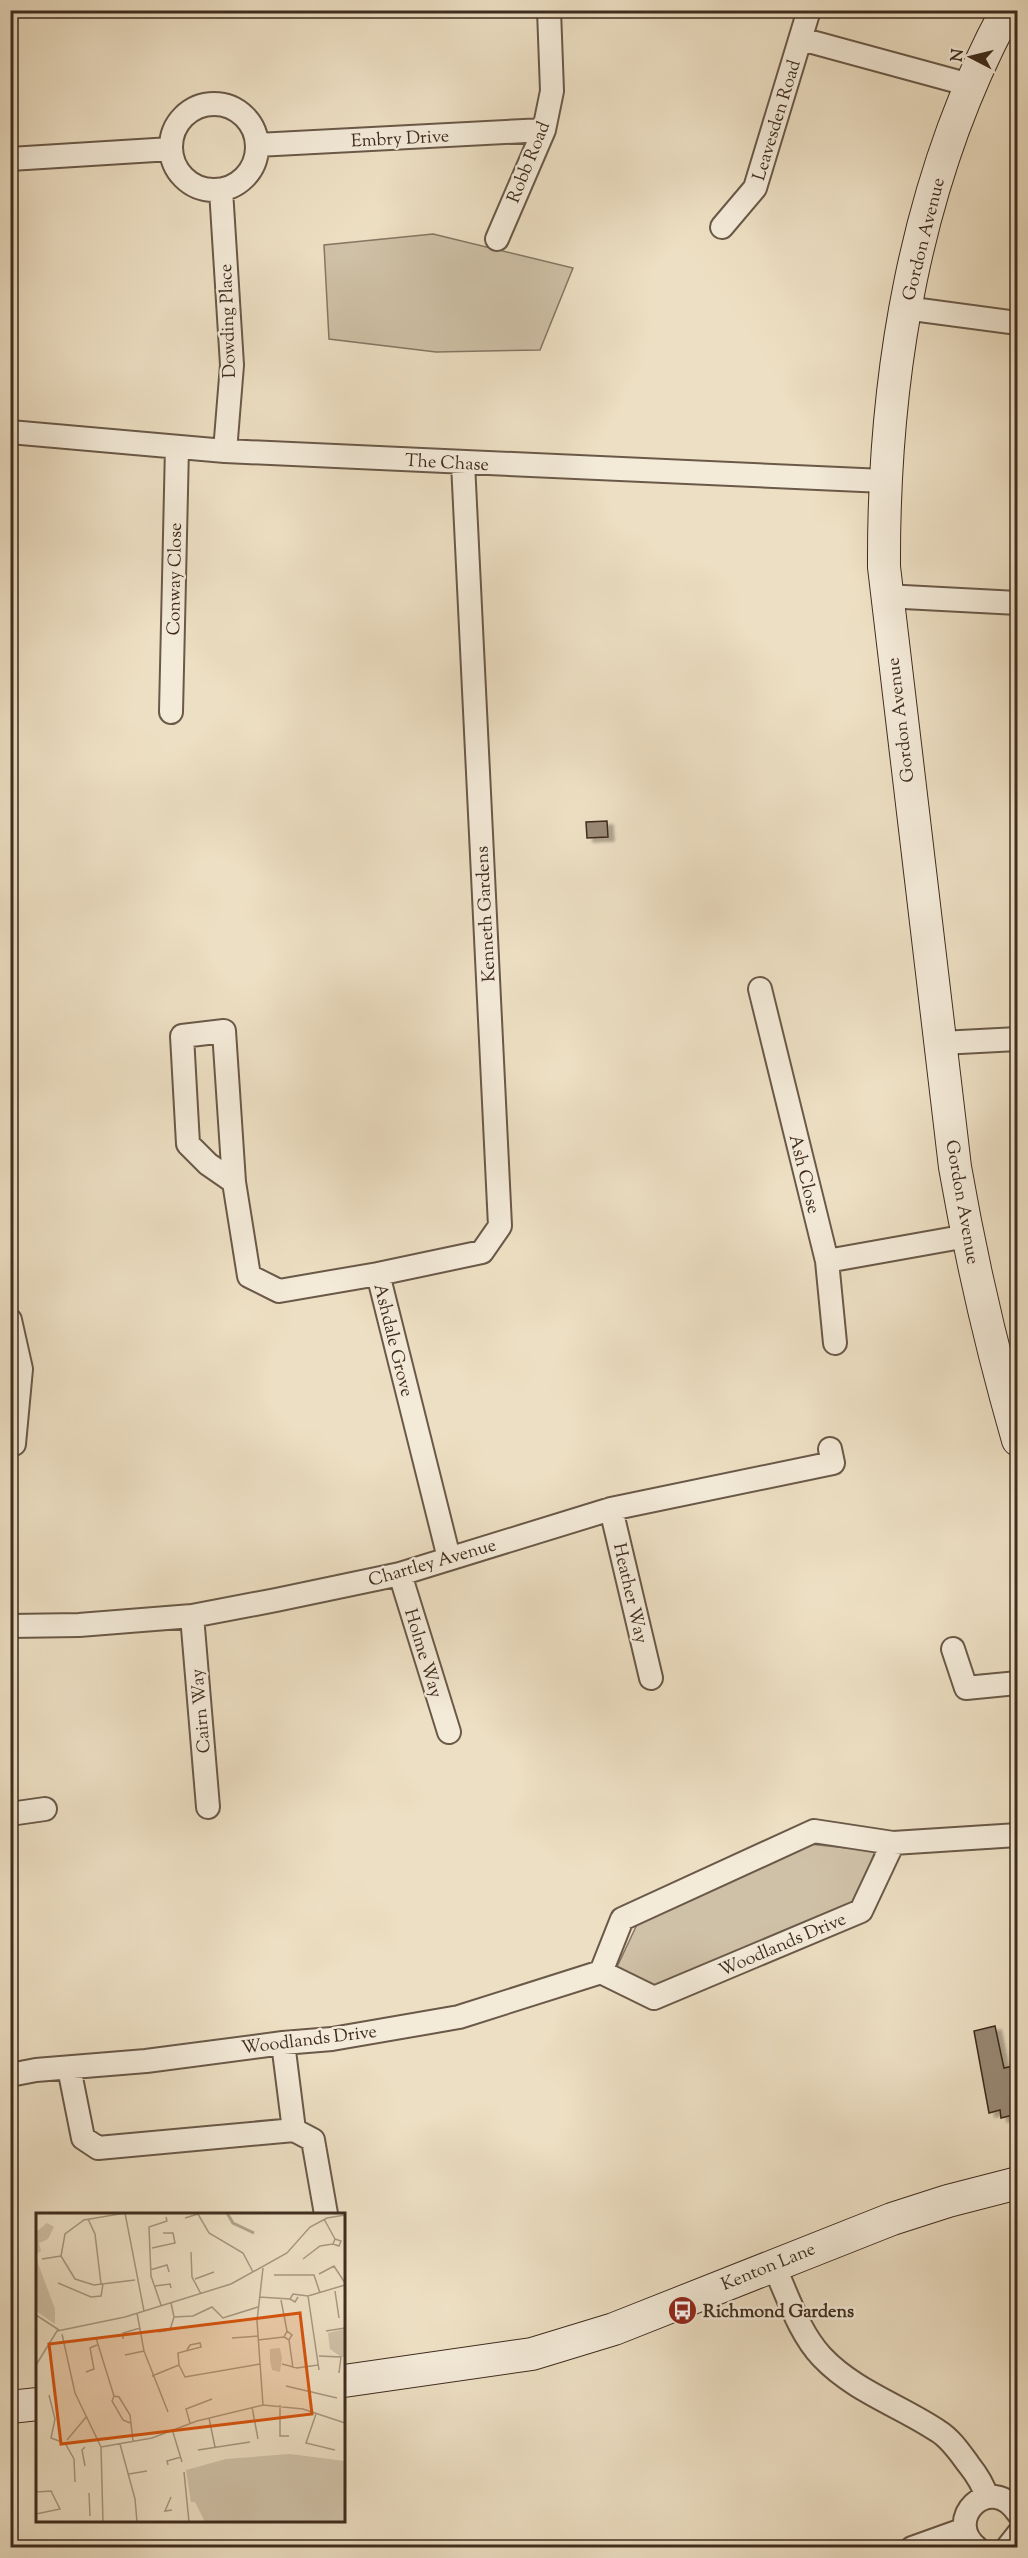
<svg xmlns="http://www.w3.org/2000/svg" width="1028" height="2558" font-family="'Sorts Mill Goudy',serif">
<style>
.green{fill:#cfc1a7;stroke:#877663;stroke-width:1.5}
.building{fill:#998974;stroke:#3f2c1f;stroke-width:1.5;filter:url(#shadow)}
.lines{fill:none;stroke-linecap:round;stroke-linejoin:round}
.street-casing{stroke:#6a5948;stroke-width:26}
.secondary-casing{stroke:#3f2c1f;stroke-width:34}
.street{stroke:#f3ead8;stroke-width:22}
.secondary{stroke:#f3ead8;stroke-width:32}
.labels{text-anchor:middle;stroke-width:5;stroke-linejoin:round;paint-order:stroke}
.street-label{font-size:18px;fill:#3f2c1f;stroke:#f3ead8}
.poi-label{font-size:18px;font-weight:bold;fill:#3f2c1f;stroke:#f3ead8;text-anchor:start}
.inset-river{fill:none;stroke:#b2a28b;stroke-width:3}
.inset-road{fill:none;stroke:#a79781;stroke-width:1.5}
.view{fill:#d7540e;fill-opacity:0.15;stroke:#d7540e;stroke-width:3}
.inset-edge{fill:none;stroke:#3f2c1f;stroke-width:3}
</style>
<defs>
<filter id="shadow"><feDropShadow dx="6" dy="4" stdDeviation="1.5" flood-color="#0004"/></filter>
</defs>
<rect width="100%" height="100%" fill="#eddfc3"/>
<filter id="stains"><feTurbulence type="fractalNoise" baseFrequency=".00333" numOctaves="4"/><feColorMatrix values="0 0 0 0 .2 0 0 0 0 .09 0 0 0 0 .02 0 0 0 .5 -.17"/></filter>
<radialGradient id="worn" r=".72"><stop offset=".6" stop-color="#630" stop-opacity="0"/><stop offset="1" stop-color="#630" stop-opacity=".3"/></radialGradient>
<path class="green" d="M433,234l140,34 -33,82 -104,2 -107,-13 -5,-94z
M809,1844l66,7 -20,55 -200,81 -38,-20 24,-51z"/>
<path class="building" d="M607,821l1,16 -21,1 -1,-16z
M995,2026l9,42 13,-3v49l-16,4 -1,-8 -11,3 -15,-82z"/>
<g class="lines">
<defs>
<path id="street" d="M801,39l169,46
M171 147a43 43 0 1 1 86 0a43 43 0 1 1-86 0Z
M257,145l287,-15
M10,159l161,-10
M221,190l11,175 -7,86
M722,227l33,-39 54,-178
M497,239l47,-109 8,-39 -3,-81
M905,308l113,15
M10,432l215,19 659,30
M885,596l133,7
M171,712l6,-265
M760,989l67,272 140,-25
M941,1043l77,-4
M234,1182l-26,-18 -20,-20 -6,-108 42,-5 10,151 15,94 30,15 99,-17 71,284
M827,1261l8,82
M378,1274l104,-22 18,-26 -37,-763
M10,1320l11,49 -7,75
M611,1509l40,169
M400,1574l49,158
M192,1616l16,191
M10,1626l69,-1 113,-9 84,-16 124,-26 211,-65 222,-46 -3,-14
M953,1649l13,39 52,-5
M10,1814l35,-5
M601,1972l21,-53 192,-88 79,12 125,-8
M283,2043l11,87
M69,2068l14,70 15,10 196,-18 19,10 13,74
M10,2075l26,-5 110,-9 137,-18 49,-4 127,-22 142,-45 53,26 207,-87 32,-68
M773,2264c14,30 26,69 49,93 32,34 79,49 116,74 13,8 22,22 31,34 8,10 14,19 18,32
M912,2548l53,-19
M977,2548c-35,-28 13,-77 41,-35
M1007,2548l11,-14"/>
<path id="secondary" d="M1007,10c-92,169 -124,367 -123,557l71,600c16,92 37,183 63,273
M344,2381l188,-27 82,-25 278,-110 56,-18 70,-18
M10,2407l28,-3"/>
</defs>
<use href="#street" class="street-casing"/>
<use href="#secondary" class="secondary-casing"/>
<use href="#street" class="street"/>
<use href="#secondary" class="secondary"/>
</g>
<defs>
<symbol id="bus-disc" viewBox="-11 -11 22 22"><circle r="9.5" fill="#8f2418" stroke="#f3ead8"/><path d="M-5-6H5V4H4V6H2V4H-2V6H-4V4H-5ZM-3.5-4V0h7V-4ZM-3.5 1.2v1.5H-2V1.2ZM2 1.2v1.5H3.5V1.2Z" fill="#fff"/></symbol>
</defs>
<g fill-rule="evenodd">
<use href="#bus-disc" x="666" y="2294" width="33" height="33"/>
</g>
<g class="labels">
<g class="street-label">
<text transform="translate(776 120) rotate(-73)" y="6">Leavesden Road</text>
<text transform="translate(400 138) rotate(-3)" y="6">Embry Drive</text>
<text transform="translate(528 162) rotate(-68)" y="6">Robb Road</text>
<text transform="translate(923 239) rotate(-76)" y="6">Gordon Avenue</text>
<text transform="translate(227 321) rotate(-92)" y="6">Dowding Place</text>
<text transform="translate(447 462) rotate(3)" y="6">The Chase</text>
<text transform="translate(174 579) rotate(-89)" y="6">Conway Close</text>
<text transform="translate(900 720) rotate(-97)" y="6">Gordon Avenue</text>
<text transform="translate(485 914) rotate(-93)" y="6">Kenneth Gardens</text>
<text transform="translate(805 1174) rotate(76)" y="6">Ash Close</text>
<text transform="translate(963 1202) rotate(80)" y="6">Gordon Avenue</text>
<text transform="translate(394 1340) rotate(76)" y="6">Ashdale Grove</text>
<text transform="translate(432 1562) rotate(-16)" y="6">Chartley Avenue</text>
<text transform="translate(631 1593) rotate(77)" y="6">Heather Way</text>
<text transform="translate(424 1653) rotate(73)" y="6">Holme Way</text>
<text transform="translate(200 1711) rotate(-95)" y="6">Cairn Way</text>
<text transform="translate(782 1944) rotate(-23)" y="6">Woodlands Drive</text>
<text transform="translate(309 2039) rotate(-7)" y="6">Woodlands Drive</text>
<text transform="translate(768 2266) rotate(-22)" y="6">Kenton Lane</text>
</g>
<g class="poi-label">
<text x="703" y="2317">Richmond Gardens</text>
</g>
</g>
<g transform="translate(36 2213)">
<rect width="309" height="309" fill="#eddfc3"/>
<path d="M11,10l7,4 -6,12 -9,4 2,8 -5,4v-23zM0,45l19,51v15l-19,-13zM309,116v28h-4l-11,-8 -2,-16zM244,135l2,10 -2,14 -8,-2 -2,-10v-11zM254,241l55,7v61h-140l-10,-20h-4l-5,-32 40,-11z" fill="#cfc1a7"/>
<path class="inset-river" d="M191,0l6,10 21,10"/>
<path class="inset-road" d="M149,5l13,-4 11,19 34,20 10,19M52,6l7,15 6,50M288,6l11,20 -2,5 6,2 2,-5 -6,-2M116,35l23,-5 -2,-10h-10M155,39l1,25 9,17M6,46l19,-3M267,46l17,-13 13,-2M227,55l-6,53 6,84M114,57l17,-5 2,7M283,61l15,-8 11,17M238,62h40l6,18M159,66l19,-7M99,67l-41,5 -19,-6 -14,-23 4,-22 19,-14 41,-7 19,98M22,70l33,14 10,-1 2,-12M119,73l15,-2 1,4M299,78l4,27M272,83l11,74M223,84l31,2M262,84l-3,5 -5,-3 3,-5 15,2 37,-11M245,87l6,31 5,4 -3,5 -5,-3 3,-6M135,90l3,14 19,-1 19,-9 11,11 35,-11M125,92l-10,-29 -2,-49 18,-6 -1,-4M101,100l7,38 24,61M0,102l23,15M26,117l63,-13 106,-33 56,-31 23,-26 17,-9 18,-3M290,118l19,-3M122,119l12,-2 4,-13M26,121l13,59 26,54 2,75M60,125l18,58 -2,5 11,19 7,3M196,125l26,-2M87,126v-6l17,-5M222,127l26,-3M253,127l4,28M89,142l19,-4M283,143l22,1 -2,16M246,151l15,4 21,-3M0,152l21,-34 5,-1M143,152l6,12 75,-13M50,159l8,-3 -4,-21 7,-3M116,163l27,-11 -1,-12 23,-6 -1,-4 -10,2 -3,5M250,173l51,12M13,182l6,24 -4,19 11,4M78,183l5,1 11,18 3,26M244,192v31h9M216,194l6,32M280,201l-10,29 29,7M173,205l6,29M154,210l-4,-14 26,-10M136,216l10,33M31,227l20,-24M29,230l9,16 1,23M84,231l15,55 2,23M65,234l51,-9 45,-17 66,-16 40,4 42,14M162,237l52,-8M132,252l-1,-4 14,-4M49,253l-3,-16 3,-3M148,259l5,50M93,261l18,-3M0,279l15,-1 9,18 -24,5M53,280l1,23M135,284l-6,14 7,-1"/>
<path class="view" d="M264,100l12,101 -251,30 -12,-100z"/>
<rect width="309" height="309" class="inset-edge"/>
</g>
<rect width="1028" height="2558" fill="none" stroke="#eddfc3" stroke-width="36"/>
<rect x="12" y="12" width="1004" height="2534" fill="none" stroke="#3f2c1f" stroke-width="3"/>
<rect x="18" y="18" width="992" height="2522" fill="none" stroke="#3f2c1f" stroke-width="1.5"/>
<g transform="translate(971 57) rotate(277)" stroke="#f3ead8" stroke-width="4.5" paint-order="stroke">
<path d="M0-4.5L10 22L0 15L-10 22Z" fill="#3f2c1f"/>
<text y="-9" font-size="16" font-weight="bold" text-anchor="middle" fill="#3f2c1f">N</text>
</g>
<rect width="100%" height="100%" filter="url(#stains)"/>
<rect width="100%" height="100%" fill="url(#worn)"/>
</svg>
